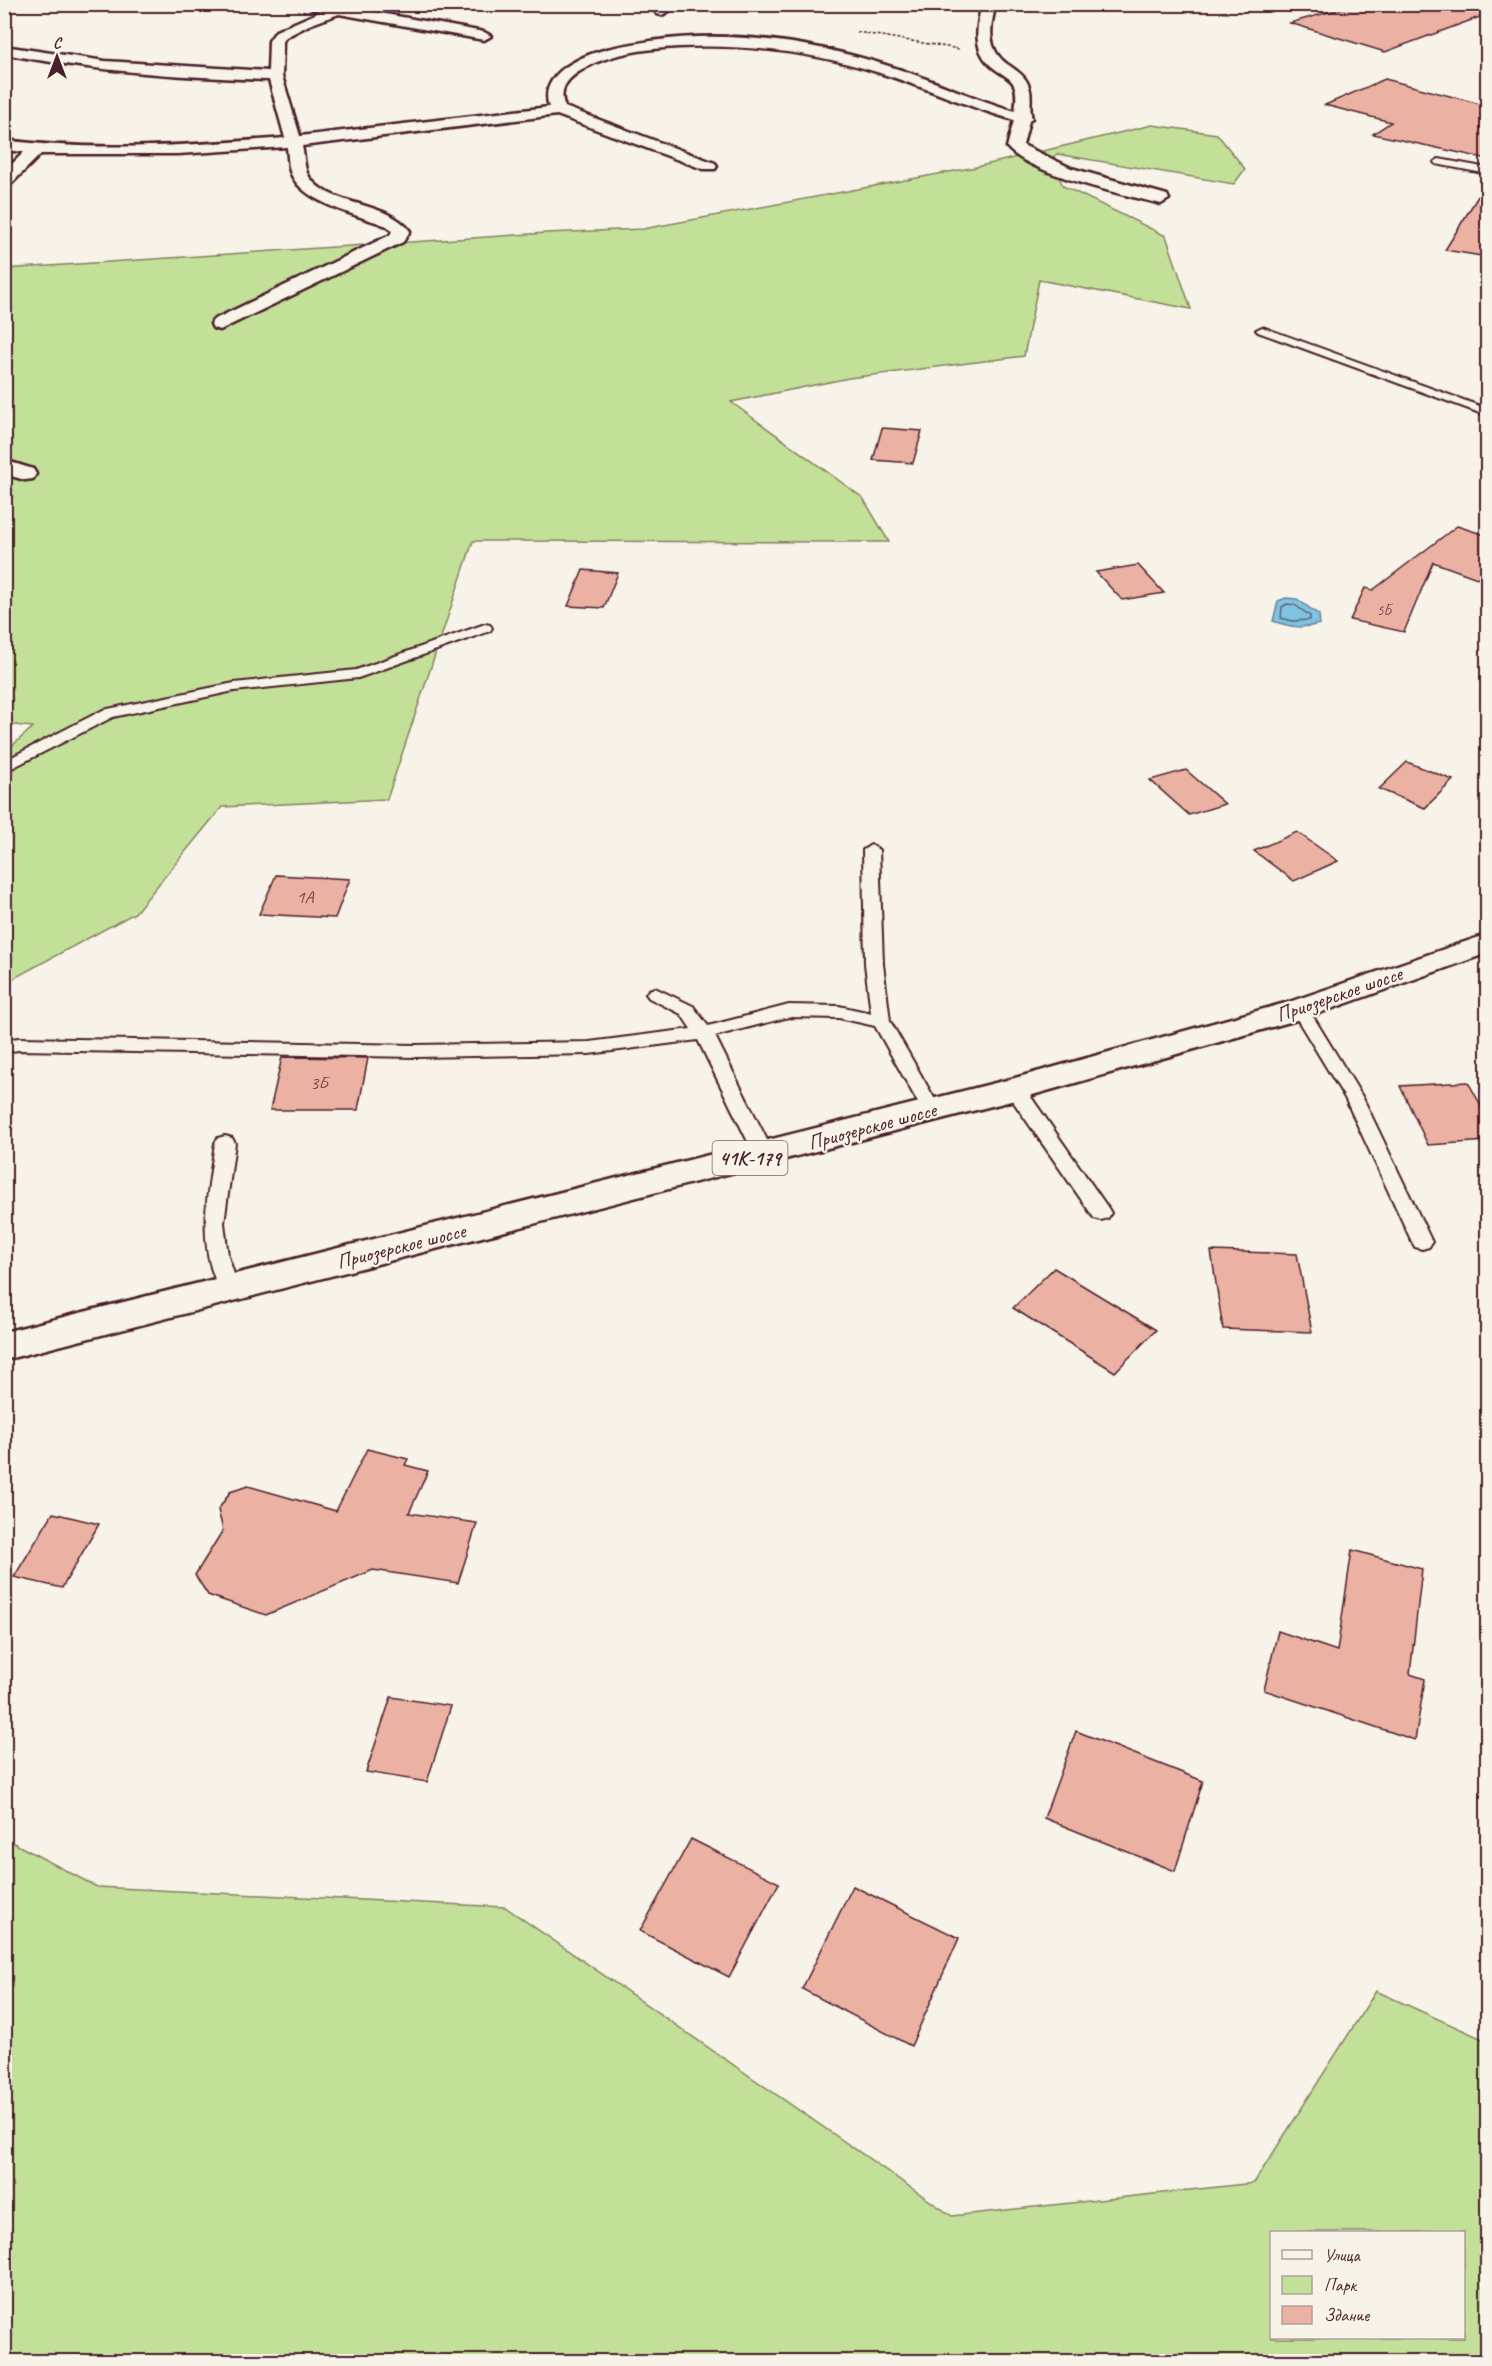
<svg xmlns="http://www.w3.org/2000/svg" width="1492" height="2366" font-family="Caveat,sans-serif">
<style>
.green{fill:#c2e098;stroke:#868062;stroke-width:1.5;fill-rule:evenodd}
.water{fill:#7fc3e0;stroke:#6a8198;stroke-width:1.5}
.lines{fill:none;stroke-linecap:round;stroke-linejoin:round}
.shore{stroke:#5f6173;stroke-width:1.5}
.building{fill:#ebb2a3;stroke:#4a1f2b;stroke-width:1.5}
.service-casing{stroke:#4a1f2b;stroke-width:4}
.minor-casing{stroke:#4a1f2b;stroke-width:5}
.primary-casing{stroke:#4a1f2b;stroke-width:5}
.path{stroke:#4a1f2b;stroke-width:1.5;stroke-dasharray:3 2;stroke-linecap:butt}
.service{fill:#f7f3e8;fill-rule:evenodd}
.minor{fill:#f7f3e8;fill-rule:evenodd}
.primary{fill:#f7f3e8;fill-rule:evenodd}
.labels{text-anchor:middle;stroke-width:4.5;stroke-linejoin:round;paint-order:stroke}
.far-number-label{font-size:15px;fill:#724449}
.number-label{font-size:18px;fill:#724449}
.shield{fill:#f7f3e8;stroke:#7e5f64;stroke-width:1.5}
.shield-label{font-size:20px;font-weight:bold;fill:#4a1f2b}
.street-label{font-size:21px;fill:#4a1f2b;stroke:#f7f3e8}
</style>
<rect width="100%" height="100%" fill="#f7f3e8"/>
<filter id="ink" filterUnits="userSpaceOnUse"><feTurbulence type="fractalNoise" baseFrequency=".0167" numOctaves="2"/><feDisplacementMap in="SourceGraphic" scale="12" xChannelSelector="R" yChannelSelector="G"/><feConvolveMatrix kernelMatrix="1 2 1 2 8 2 1 2 1" color-interpolation-filters="sRGB"/></filter>
<g filter="url(#ink)">
<path class="green" d="M1152,125l65,9 28,35 -11,15 -177,-30 -6,5 12,27 103,50 25,73 -152,-29 -15,76 -175,22 -118,24 132,96 26,44 -416,-1 -86,258 -165,8 -87,106 -130,70v-231l28,-25 -28,-3 -1,-455 542,-36 97,-4 333,-62z
M4,1838l93,49 408,20 447,309 302,-33 122,-192 111,50v320h-1482zM1272,2232h192v106h-192z"/>
<path class="water" d="M1286,598l11,1 22,16 1,9c-18,5 -30,3 -47,-3l5,-20z"/>
<g class="lines">
<path class="shore" d="M1287,604l8,1 15,11v4l-18,1 -11,-3 1,-11z"/>
</g>
<path class="building" d="M1357,4h131v10l-103,38 -95,-29z
M1385,79l103,27v53l-115,-25 18,-12 -66,-17z
M1488,180v77l-43,-7z
M882,428l40,3 -9,32 -40,-3z
M1457,526l31,10v46l-55,-20 -29,70 -54,-12 15,-32 8,2z
M1138,565l26,28 -42,7 -26,-28z
M583,570l35,3 -14,35 -36,-2z
M1407,762l46,18 -28,28 -46,-19z
M1186,770l39,34 -36,11 -39,-35z
M1297,832l41,29 -44,20 -40,-30z
M276,875l74,4 -15,39 -76,-4z
M282,1057l86,1 -10,52h-88z
M1468,1082l20,36v23l-60,4 -28,-59z
M1211,1251l86,3 15,78 -89,-3z
M1054,1268l102,62 -41,42 -102,-64z
M367,1449l41,10 -3,6 23,6 -19,42 68,10 -19,60 -85,-13 -107,45 -58,-20 -13,-20 28,-45 -5,-20 12,-18 18,-6 88,25z
M53,1513l46,11 -37,64 -48,-11z
M1352,1550l70,19 -12,105 15,5 -10,61 -151,-50 14,-59 59,20z
M391,1697l60,9 -24,76 -61,-10z
M1076,1731l127,50 -28,90 -131,-53z
M691,1839l88,44 -50,94 -89,-46z
M853,1886l106,52 -48,108 -109,-57z"/>
<g class="lines">
<defs>
<path id="service" d="M1439,159l49,9v6l-52,-10 -2,-2z
M1262,327l226,82v7l-230,-84 -2,-2z
M485,624l5,1 2,3 -2,3 -132,47 -124,13 -121,26 -109,55v-11l99,-51 131,-27 122,-13z
M871,845l8,5 4,114 7,57 51,89 -2,5 -7,2 -7,-2 -50,-89 -36,-8 -50,-1 -74,19 59,118 -3,5 -7,2 -7,-2 -3,-5 -56,-114 -109,14 -173,3 -397,-7 -15,2v-12l15,-2 397,7 173,-3 102,-13 -10,-15 -32,-16 -3,-4 3,-4 6,-2 38,18 15,20 81,-21 50,1 32,7 -6,-49 -2,-114z
M1300,1003l6,2 57,93 69,144 -3,5 -7,2 -7,-2 -3,-5 -67,-144 -54,-89 3,-4z
M1015,1083l7,1 86,124 3,5 -3,5 -7,2 -7,-2 -86,-124 -2,-5 2,-5z
M225,1136l7,2 3,5 -11,80 4,33 11,33 -3,5 -7,3 -7,-3c-27,-48 -14,-100 -7,-151l3,-5z"/>
<path id="minor" d="M311,4h20l153,28 7,4 -7,4 -145,-26 -30,11 -23,12 -3,4 -1,35 18,60 249,-29c-7,-20 7,-35 23,-44 23,-14 53,-18 79,-22 81,-12 167,2 244,27 40,13 79,31 120,43 1,-8 3,-20 -2,-28 -4,-6 -13,-10 -18,-14 -23,-17 -19,-41 -13,-65h14c-6,22 -10,45 11,60 7,5 16,10 20,18 7,12 1,25 5,36l-3,3 -6,24 48,23 96,27 2,4 -8,5c-35,-9 -133,-30 -154,-57l7,-27c-46,-13 -89,-33 -134,-47 -65,-21 -134,-29 -202,-26 -31,2 -67,6 -93,21 -16,9 -28,20 -20,39l150,56 2,3 -2,3h-12l-146,-54 -255,31c2,8 2,19 5,27 16,34 81,27 103,58l-7,11 -183,88 -7,-2 -2,-4 2,-4 177,-85 2,-4 -5,-5c-28,-11 -87,-23 -97,-55 -2,-7 -2,-16 -3,-24l-109,7h-137l-31,31 -6,2v-15l20,-20 -20,-2v-10c93,12 188,5 281,-2l-16,-58c-89,-3 -177,-9 -265,-26v-8l101,15 163,10 1,-30 7,-10 46,-20 -10,-2z
M650,4h14l5,7 -7,4 -5,-1z
M4,460l29,9 3,5 -3,5 -8,1 -21,-6z"/>
<path id="primary" d="M1488,934v19l-177,63 -296,84 -1011,260v-28l1011,-254 274,-76z"/>
</defs>
<use href="#service" class="service-casing"/>
<use href="#minor" class="minor-casing"/>
<use href="#primary" class="primary-casing"/>
<path class="path" d="M857,32l102,17"/>
<use href="#service" class="service"/>
<use href="#minor" class="minor"/>
<use href="#primary" class="primary"/>
</g>
</g>
<g class="labels">
<g class="far-number-label">
<text x="1384" y="615">5Б</text>
</g>
<g class="number-label">
<text x="305" y="903">1А</text>
<text x="319" y="1089">3Б</text>
</g>
<rect class="shield" x="712.5" y="1141" width="75" height="34" rx="4.5"/>
<g class="shield-label">
<text x="750" y="1165">41К-179</text>
</g>
<g class="street-label">
<text transform="translate(1339 994) rotate(-19)" y="7">Приозерское шоссе</text>
<text transform="translate(872 1126) rotate(-15)" y="7">Приозерское шоссе</text>
<text transform="translate(401 1246) rotate(-14)" y="7">Приозерское шоссе</text>
</g>
</g>
<rect width="1492" height="2366" fill="none" stroke="#f7f3e8" stroke-width="24"/>
<rect x="12" y="12" width="1468" height="2342" fill="none" stroke="#4a1f2b" stroke-width="2" filter="url(#ink)"/>
<rect x="1270" y="2231" width="195" height="108" fill="#f7f3e8" stroke="#b29e9c" stroke-width="1.5"/>
<rect x="1282" y="2250" width="30" height="9" fill="#f7f3e8" stroke="#b29e9c" stroke-width="1.5"/>
<text x="1324" y="2261" font-size="18" fill="#4a1f2b">Улица</text>
<rect x="1282" y="2276" width="30" height="18" fill="#c2e098" stroke="#b29e9c" stroke-width="1.5"/>
<text x="1324" y="2291" font-size="18" fill="#4a1f2b">Парк</text>
<rect x="1282" y="2306" width="30" height="18" fill="#ebb2a3" stroke="#b29e9c" stroke-width="1.5"/>
<text x="1324" y="2321" font-size="18" fill="#4a1f2b">Здание</text>
<g transform="translate(57 57)" stroke="#f7f3e8" stroke-width="4.5" paint-order="stroke">
<path d="M0-4.5L10 22L0 15L-10 22Z" fill="#4a1f2b"/>
<text y="-9" font-size="16" font-weight="bold" text-anchor="middle" fill="#4a1f2b">С</text>
</g>
</svg>
